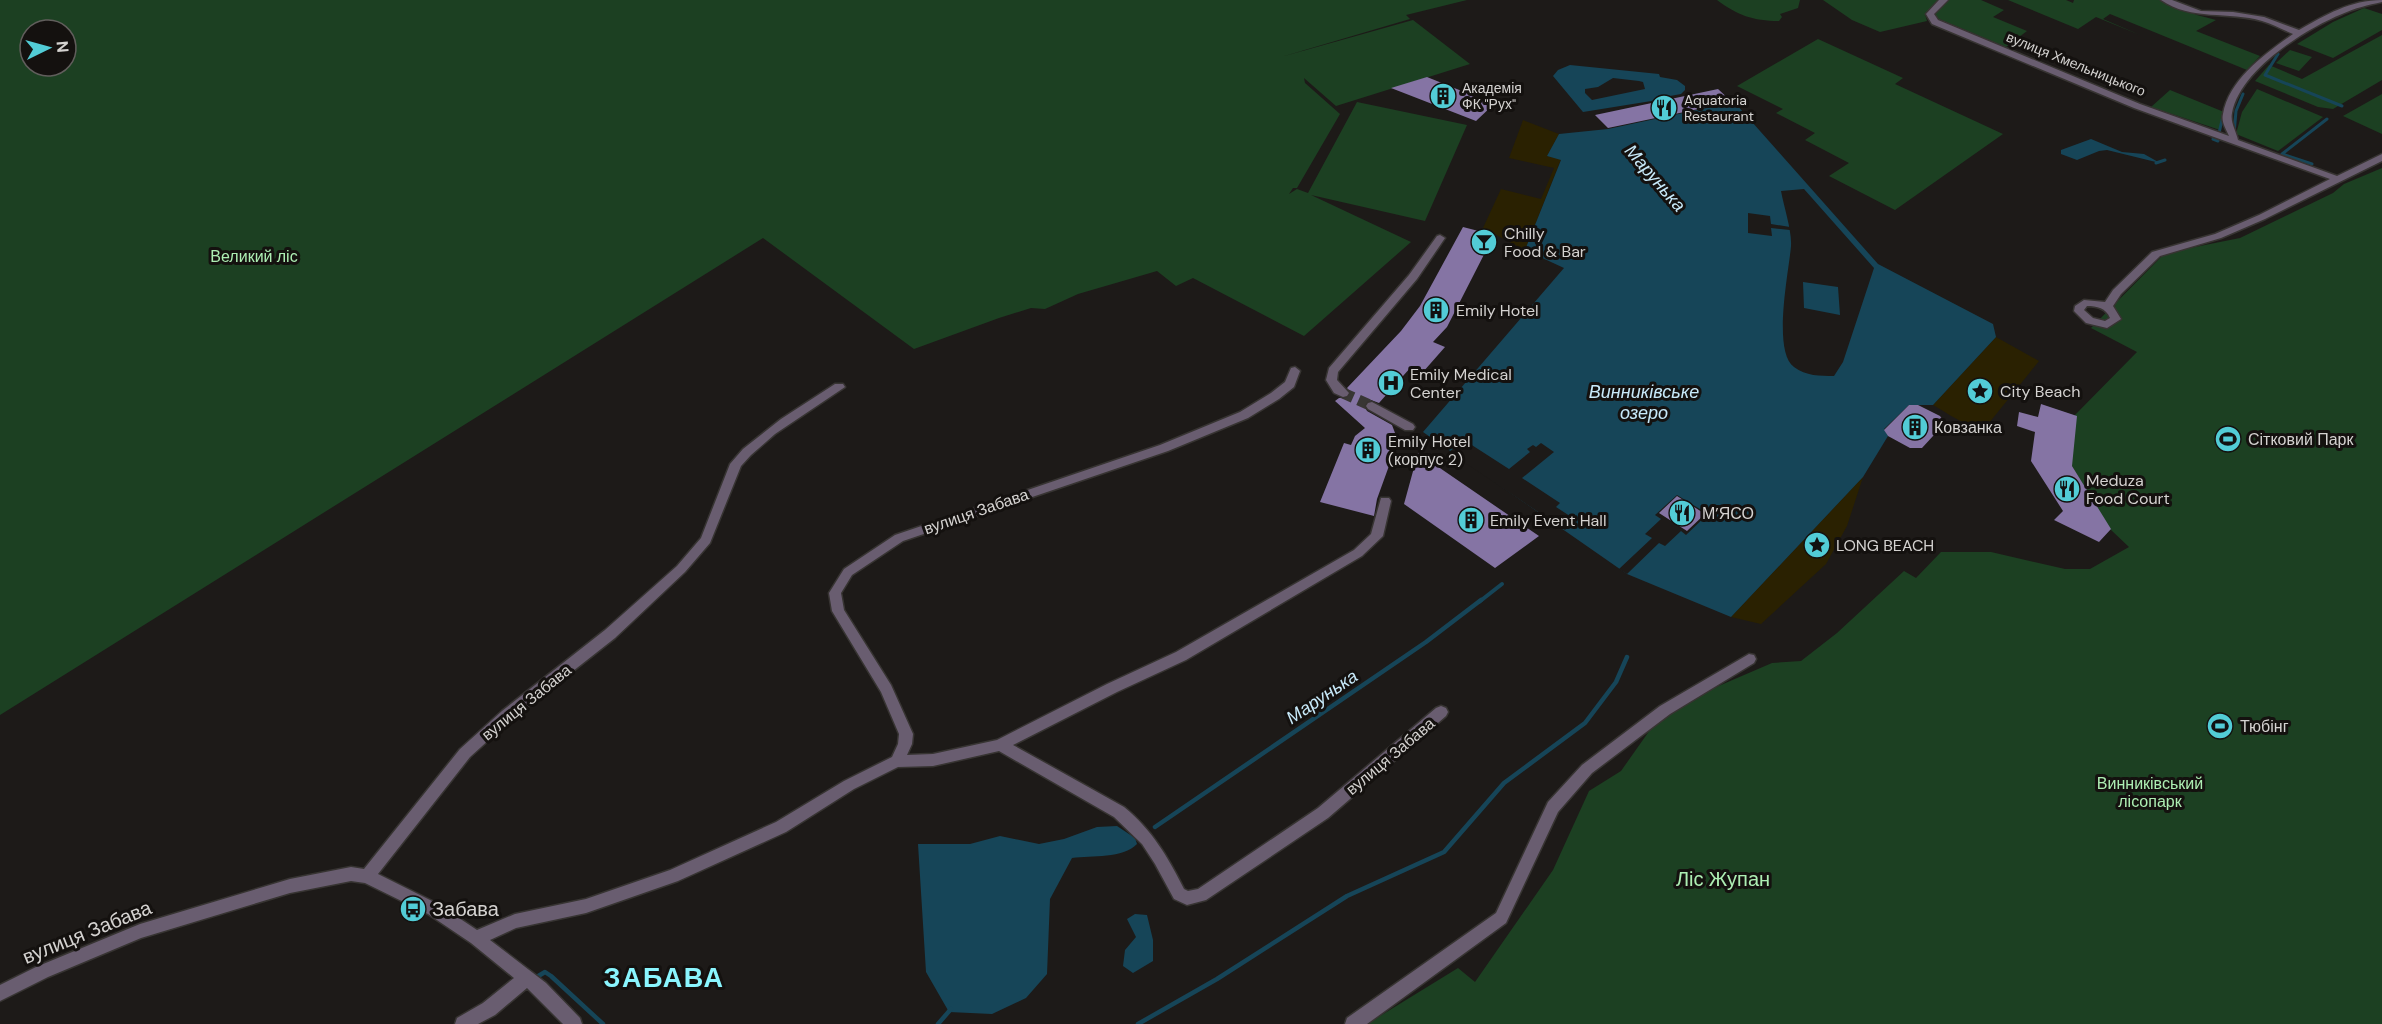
<svg xmlns="http://www.w3.org/2000/svg" width="2382" height="1024" font-family="'DM Sans',sans-serif">
<style>
.green{fill:#1c4022;fill-rule:evenodd}
.sand{fill:#2a2101}
.water{fill:#164558;fill-rule:evenodd}
.pier{fill:#1d1a18}
.lines{fill:none;stroke-linecap:round;stroke-linejoin:round}
.stream-far2{stroke:#164558;stroke-width:3}
.stream-far1{stroke:#164558;stroke-width:4}
.stream{stroke:#164558;stroke-width:4.5}
.building{fill:#8574a4}
.minor-tunnel{stroke:#383634;stroke-width:11;stroke-dasharray:11 6;stroke-linecap:butt}
.minor-casing{stroke:#373432;stroke-width:3}
.minor{fill:#695d70;fill-rule:evenodd}
.labels{text-anchor:middle;stroke-width:6;stroke-linejoin:round;paint-order:stroke}
.far-street-label{font-size:14px;fill:#d4d2d0;stroke:#14110f}
.far-poi-label{font-size:14px;fill:#d4d2d0;stroke:#14110f;text-anchor:start}
.poi-label{font-size:16px;fill:#d4d2d0;stroke:#14110f;text-anchor:start}
.park-label{font-size:16px;fill:#adeeb3;stroke:#14110f}
.street-label{font-size:16px;fill:#d4d2d0;stroke:#14110f}
.water-label{font-size:18px;font-style:italic;fill:#c8eafa;stroke:#14110f}
.near-park-label{font-size:20px;fill:#adeeb3;stroke:#14110f}
.near-poi-label{font-size:20px;fill:#d4d2d0;stroke:#14110f;text-anchor:start}
.near-street-label{font-size:20px;fill:#d4d2d0;stroke:#14110f}
.near-district-label{font-size:27px;font-weight:bold;letter-spacing:1.5px;fill:#8af5fe;stroke:#14110f}
</style>
<rect width="100%" height="100%" fill="#1d1a18"/>
<path class="green" d="M0,0h1467l-61,15 4,4 -129,38 132,-37 57,44 -134,42 -32,-28 1,5 35,31 -43,74h-4l-4,6 8,-5 11,4 49,-91 110,23 -42,96 -114,-26 100,47 -107,94 -111,-58 -17,8 -19,-15 -79,23 -33,15 -14,-1 -32,10 -85,31 -151,-111 -763,477zM30,30h36v36h-36z
M1717,0h83l-2,8 -18,6 2,3 -3,4c-26,0 -42,-6 -62,-21z
M1823,0h116l1,1 -15,13 2,7 -47,11 -28,-12z
M1948,0h33l23,10 -11,7 34,14 -21,16 -74,-31z
M2008,0h58l7,3 1,-3h87l36,15 19,5 -20,11 64,25 -13,14 -137,-56 -7,5 37,16 -44,-18 -18,12z
M2364,8l18,6v16l-49,28 -36,-14 36,-22z
M2382,35v45l-49,29 -15,-2 -63,-26 14,-16 33,14z
M1818,39l85,39 -8,6 108,50 -108,76 -66,-34 20,-13 -44,-23 10,-7 -39,-20 7,-4 -46,-23z
M2290,50l22,7 -13,14 -23,-8z
M2257,89l66,28 -45,34 -42,-17 6,-22z
M2170,90l54,22 -4,18 -69,-23z
M2382,94v40l-39,-18z
M2382,168v856h-1015l91,-56 17,14 78,-112 36,-79 32,-20 31,-44 34,-27 86,-37 29,-2 36,-28 67,-62 12,7 25,-26h50l74,17h25l39,-22 -19,-18 -38,-63 -2,-11 5,-40 62,-63 -46,-24 74,-75 75,-15 93,-45 11,-9z"/>
<path class="sand" d="M1523,120l36,14 -12,22 14,3 -36,91 -42,-22 18,-39 40,10 13,-31 -45,-10z
M1996,337l43,24 -50,62c-20,8 -38,-8 -56,-18z
M1863,477l-16,49 -21,38 -65,60 -30,-7z"/>
<path class="water" d="M1570,65l89,9 1,3 17,3 8,6v4l-4,4 -11,2v2l-87,14 -30,-36 5,-6zM1613,78l26,3 4,1 2,7 -53,11 -7,-7v-4l13,-2z
M1730,103l6,1 142,160 115,60 3,13 -63,68h-24l-25,24 4,7 -25,41 -132,140 -104,-43 -204,-142 141,-164 -39,-18 36,-90 -14,-4 12,-22 49,-5zM1804,189l70,79 -31,94 -9,14c-14,0 -28,0 -40,-9 -22,-16 -5,-96 -3,-121 1,-15 -7,-39 -10,-55z
M2091,139l31,13 22,2 16,9 -53,-13 -8,1 -22,9 -16,-6v-4z
M1803,282l35,5 2,28 -36,-7z
M1117,826l18,12 2,6c-14,15 -45,11 -65,14l-22,41 -3,75 -21,24 -34,16 -43,-2 -23,-40 -8,-128h52l30,-8 39,8 25,-5 33,-12z
M1135,914l12,1 6,25v21l-20,12 -10,-7 2,-16 11,-13 -9,-18z"/>
<path class="pier" d="M1748,213l22,3 1,8 19,3v3l-19,-2 1,8 -24,-3z
M1464,440l45,29 21,-17 -3,-3 6,-4 3,2 5,-4 13,9 -32,26 38,25 -4,4 20,13 -11,10 -116,-78z
M1677,495l31,19 -22,21 -5,-4 -16,15 -6,-3 -32,31 -8,-5 33,-31 -7,-4 16,-15 -6,-4z"/>
<g class="lines">
<path class="stream-far2" d="M2278,54l-13,21 77,31
M2219,133l4,-17
M2234,134l2,-23 7,-17
M2213,139l5,2
M2282,154l45,-35
M2282,154l30,10
M2156,163l9,-3"/>
<path class="stream-far1" d="M1479,602l23,-18"/>
<path class="stream" d="M1155,827l271,-185 55,-42
M535,978l10,-6 6,4 52,48
M938,1024l13,-15
M1138,1024l79,-45 130,-83 97,-44 60,-69 81,-60 31,-41 11,-25"/>
</g>
<path class="building" d="M1427,77l67,27 -18,17 -85,-33z
M1718,89l14,13 -124,26 -13,-13z
M1463,227l31,8 -47,92 -14,15 12,5 -22,25 -12,-5 -32,36 -8,-3 -7,5 3,6 25,14 6,16 -21,58 -3,17 -54,-14 24,-59 7,2 4,-9 10,-8 -30,-27 4,-3 10,-1 2,-4 -4,-5 54,-57 19,-25z
M2041,404l36,12 -5,50 39,63 -12,13 -45,-22 9,-9 -32,-50 4,-29 -18,-6 2,-14 19,5z
M1909,405h9l22,11 5,7 -23,25h-12l-22,-12 -4,-6z
M1418,453l121,83 -44,32 -91,-64z
M1677,496l28,18 -18,17 -28,-18z"/>
<g class="lines">
<path class="minor-tunnel" d="M1343,393l29,13"/>
<defs>
<path id="minor" d="M1939,0h9l-14,14 4,6 202,84 89,32c-3,-7 -8,-14 -6,-22 6,-35 43,-61 70,-80 -10,-4 -20,-10 -31,-13 -33,-10 -71,0 -101,-21h11l29,11 32,1 31,5 35,13c26,-15 52,-30 83,-30v2c-14,3 -27,6 -40,12 -37,15 -102,56 -110,99 -2,9 4,18 6,27l99,36 45,-22v7l-117,58 -44,19 -61,18 -39,38 -8,12 8,13 -14,9 -21,-5 -12,-12 1,-5 9,-6 21,2 8,-12 39,-38 63,-18 44,-19 71,-36 -196,-71 -202,-84 -6,-10zM2087,306c10,0 19,2 23,12l-5,3 -12,-3 -9,-8z
M1440,235l5,3 -28,41 -79,93 -1,8 12,13 -2,3 -4,1 -9,-4 -8,-13 3,-12 80,-93 28,-39z
M1295,367l5,4 -6,16 -15,12 -31,19 -80,33 -265,90 -51,34 -11,18 3,17 47,75 22,49 -1,10 -5,11 26,-1 64,-14 110,-56 69,-32 178,-102 17,-16 10,-36h8l2,3 -8,35 -21,20 -176,104 -69,32 -104,53 111,62c28,23 44,50 60,82l4,2 10,-2 120,-81 118,-100 5,-2 5,2 2,4 -2,4 -118,102 -122,82 -19,5 -13,-6 -19,-35 -13,-20 -28,-27 -115,-66 -66,15 -35,1 -44,22 -68,43 -108,49 -92,32 -70,15 -26,12 56,43 34,35 2,6h-19l-36,-36 -32,27 -17,9h-23l2,-6 26,-15 31,-25 -43,-35 -43,-29 -63,-31 -14,-2 -61,12 -149,45 -93,39 -48,24v-16l36,-18 104,-43 150,-45 61,-12 13,2 96,-120 42,-38 103,-81 72,-64 24,-28 29,-74 13,-15 38,-30 54,-35h8l2,3 -70,47 -24,21 -10,11 -31,77 -25,29 -70,66 -103,81 -42,38 -92,117 60,30 39,26 38,-16 71,-15 84,-29 106,-48 68,-41 48,-24 6,-13 1,-10 -18,-42 -49,-81 -3,-18 15,-24 51,-34 265,-90 80,-33 31,-19 14,-11 6,-14z
M1372,402l41,22 2,3 -2,3h-8l-37,-21 -2,-3 2,-3z
M1749,654l5,1 2,4 -2,4 -84,51 -78,59 -34,39 -52,111 -139,101h-22l2,-6 149,-105 52,-111 34,-37 78,-59z"/>
</defs>
<use href="#minor" class="minor-casing"/>
<use href="#minor" class="minor"/>
</g>
<defs>
<symbol id="building-disc" viewBox="-11 -11 22 22"><circle r="9.5" fill="#52ccd6" stroke="#14110f"/><path d="M-4-6H4V6H1V3H-1V6H-4ZM-2.5-4.3h1.7v1.8h-1.7ZM.8-4.3h1.7v1.8H.8ZM-2.5-1h1.7V.8h-1.7ZM.8-1h1.7V.8H.8Z" fill="#111"/></symbol>
<symbol id="restaurant-disc" viewBox="-11 -11 22 22"><circle r="9.5" fill="#52ccd6" stroke="#14110f"/><path d="M-5-6h1v4h1v-4h1v4h1v-4h1v5L-1.5 .5V6h-2V.5L-5-1ZM5-6V6H3V1.5H1.5Q1.5-4 5-6Z" fill="#111"/></symbol>
<symbol id="bar-disc" viewBox="-11 -11 22 22"><circle r="9.5" fill="#52ccd6" stroke="#14110f"/><path d="M-6-5H6L.8 .8V4.5H3.5V6h-7V4.5H-.8V.8Z" fill="#111"/></symbol>
<symbol id="hospital-disc" viewBox="-11 -11 22 22"><circle r="9.5" fill="#52ccd6" stroke="#14110f"/><path d="M-5-5h3v3.5h4V-5h3V5h-3V1.5h-4V5h-3Z" fill="#111"/></symbol>
<symbol id="sight-disc" viewBox="-11 -11 22 22"><circle r="9.5" fill="#52ccd6" stroke="#14110f"/><path d="M0-6L1.8-2.2L6-1.7L2.9 1.2L3.7 5.4L0 3.3L-3.7 5.4L-2.9 1.2L-6-1.7L-1.8-2.2Z" fill="#111"/></symbol>
<symbol id="stadium-disc" viewBox="-11 -11 22 22"><circle r="9.5" fill="#52ccd6" stroke="#14110f"/><path d="M0-5a6.5 5 0 1 0 0 10a6.5 5 0 1 0 0-10ZM-3.5-1.8h7v3.6h-7Z" fill="#111"/></symbol>
<symbol id="bus-disc" viewBox="-11 -11 22 22"><circle r="9.5" fill="#52ccd6" stroke="#14110f"/><path d="M-5-6H5V4H4V6H2V4H-2V6H-4V4H-5ZM-3.5-4V0h7V-4ZM-3.5 1.2v1.5H-2V1.2ZM2 1.2v1.5H3.5V1.2Z" fill="#111"/></symbol>
</defs>
<g fill-rule="evenodd">
<use href="#building-disc" x="1428" y="81" width="30" height="30"/>
<use href="#restaurant-disc" x="1649" y="93" width="30" height="30"/>
<use href="#bar-disc" x="1469" y="227" width="30" height="30"/>
<use href="#building-disc" x="1421" y="295" width="30" height="30"/>
<use href="#hospital-disc" x="1376" y="368" width="30" height="30"/>
<use href="#sight-disc" x="1965" y="376" width="30" height="30"/>
<use href="#building-disc" x="1900" y="412" width="30" height="30"/>
<use href="#stadium-disc" x="2213" y="424" width="30" height="30"/>
<use href="#building-disc" x="1353" y="435" width="30" height="30"/>
<use href="#restaurant-disc" x="2052" y="474" width="30" height="30"/>
<use href="#restaurant-disc" x="1667" y="498" width="30" height="30"/>
<use href="#building-disc" x="1456" y="505" width="30" height="30"/>
<use href="#sight-disc" x="1802" y="530" width="30" height="30"/>
<use href="#stadium-disc" x="2205" y="711" width="30" height="30"/>
<use href="#bus-disc" x="398" y="894" width="30" height="30"/>
</g>
<g class="labels">
<g class="far-street-label">
<text transform="translate(2076 64) rotate(22)" y="5">вулиця Хмельницького</text>
</g>
<g class="far-poi-label">
<text x="1462" y="93">Академія<tspan x="1462" dy="16">ФК "Рух"</tspan></text>
<text x="1684" y="105">Aquatoria<tspan x="1684" dy="16">Restaurant</tspan></text>
</g>
<g class="poi-label">
<text x="1504" y="239">Chilly<tspan x="1504" dy="18">Food &amp; Bar</tspan></text>
<text x="1456" y="316">Emily Hotel</text>
<text x="1410" y="380">Emily Medical<tspan x="1410" dy="18">Center</tspan></text>
<text x="2000" y="397">City Beach</text>
<text x="1934" y="433">Ковзанка</text>
<text x="2248" y="445">Сітковий Парк</text>
<text x="1388" y="447">Emily Hotel<tspan x="1388" dy="18">(корпус 2)</tspan></text>
<text x="2086" y="486">Meduza<tspan x="2086" dy="18">Food Court</tspan></text>
<text x="1702" y="519">М’ЯСО</text>
<text x="1490" y="526">Emily Event Hall</text>
<text x="1836" y="551">LONG BEACH</text>
<text x="2240" y="732">Тюбінг</text>
</g>
<g class="park-label">
<text x="254" y="262">Великий ліс</text>
<text x="2150" y="789">Винниківський<tspan x="2150" dy="18">лісопарк</tspan></text>
</g>
<g class="street-label">
<text transform="translate(976 511) rotate(-19)" y="6">вулиця Забава</text>
<text transform="translate(526 702) rotate(-39)" y="6">вулиця Забава</text>
<text transform="translate(1390 756) rotate(-40)" y="6">вулиця Забава</text>
</g>
<g class="water-label">
<text transform="translate(1655 178) rotate(49)" y="6">Марунька</text>
<text x="1644" y="398">Винниківське<tspan x="1644" dy="21">озеро</tspan></text>
<text transform="translate(1322 697) rotate(-34)" y="6">Марунька</text>
</g>
<g class="near-park-label">
<text x="1723" y="886">Ліс Жупан</text>
</g>
<g class="near-poi-label">
<text x="432" y="916">Забава</text>
</g>
<g class="near-street-label">
<text transform="translate(87 932) rotate(-22)" y="7">вулиця Забава</text>
</g>
<g class="near-district-label">
<text x="664" y="987">ЗАБАВА</text>
</g>
</g>
<g transform="translate(48 48) rotate(85)"><circle r="28" fill="#14110f" stroke="#615e5c" stroke-width="1.5"/>
<path d="M0-4.5L10 22L0 15L-10 22Z" fill="#52ccd6"/>
<text y="-9" font-size="16" font-weight="bold" text-anchor="middle" fill="#d4d2d0">N</text>
</g>
</svg>
